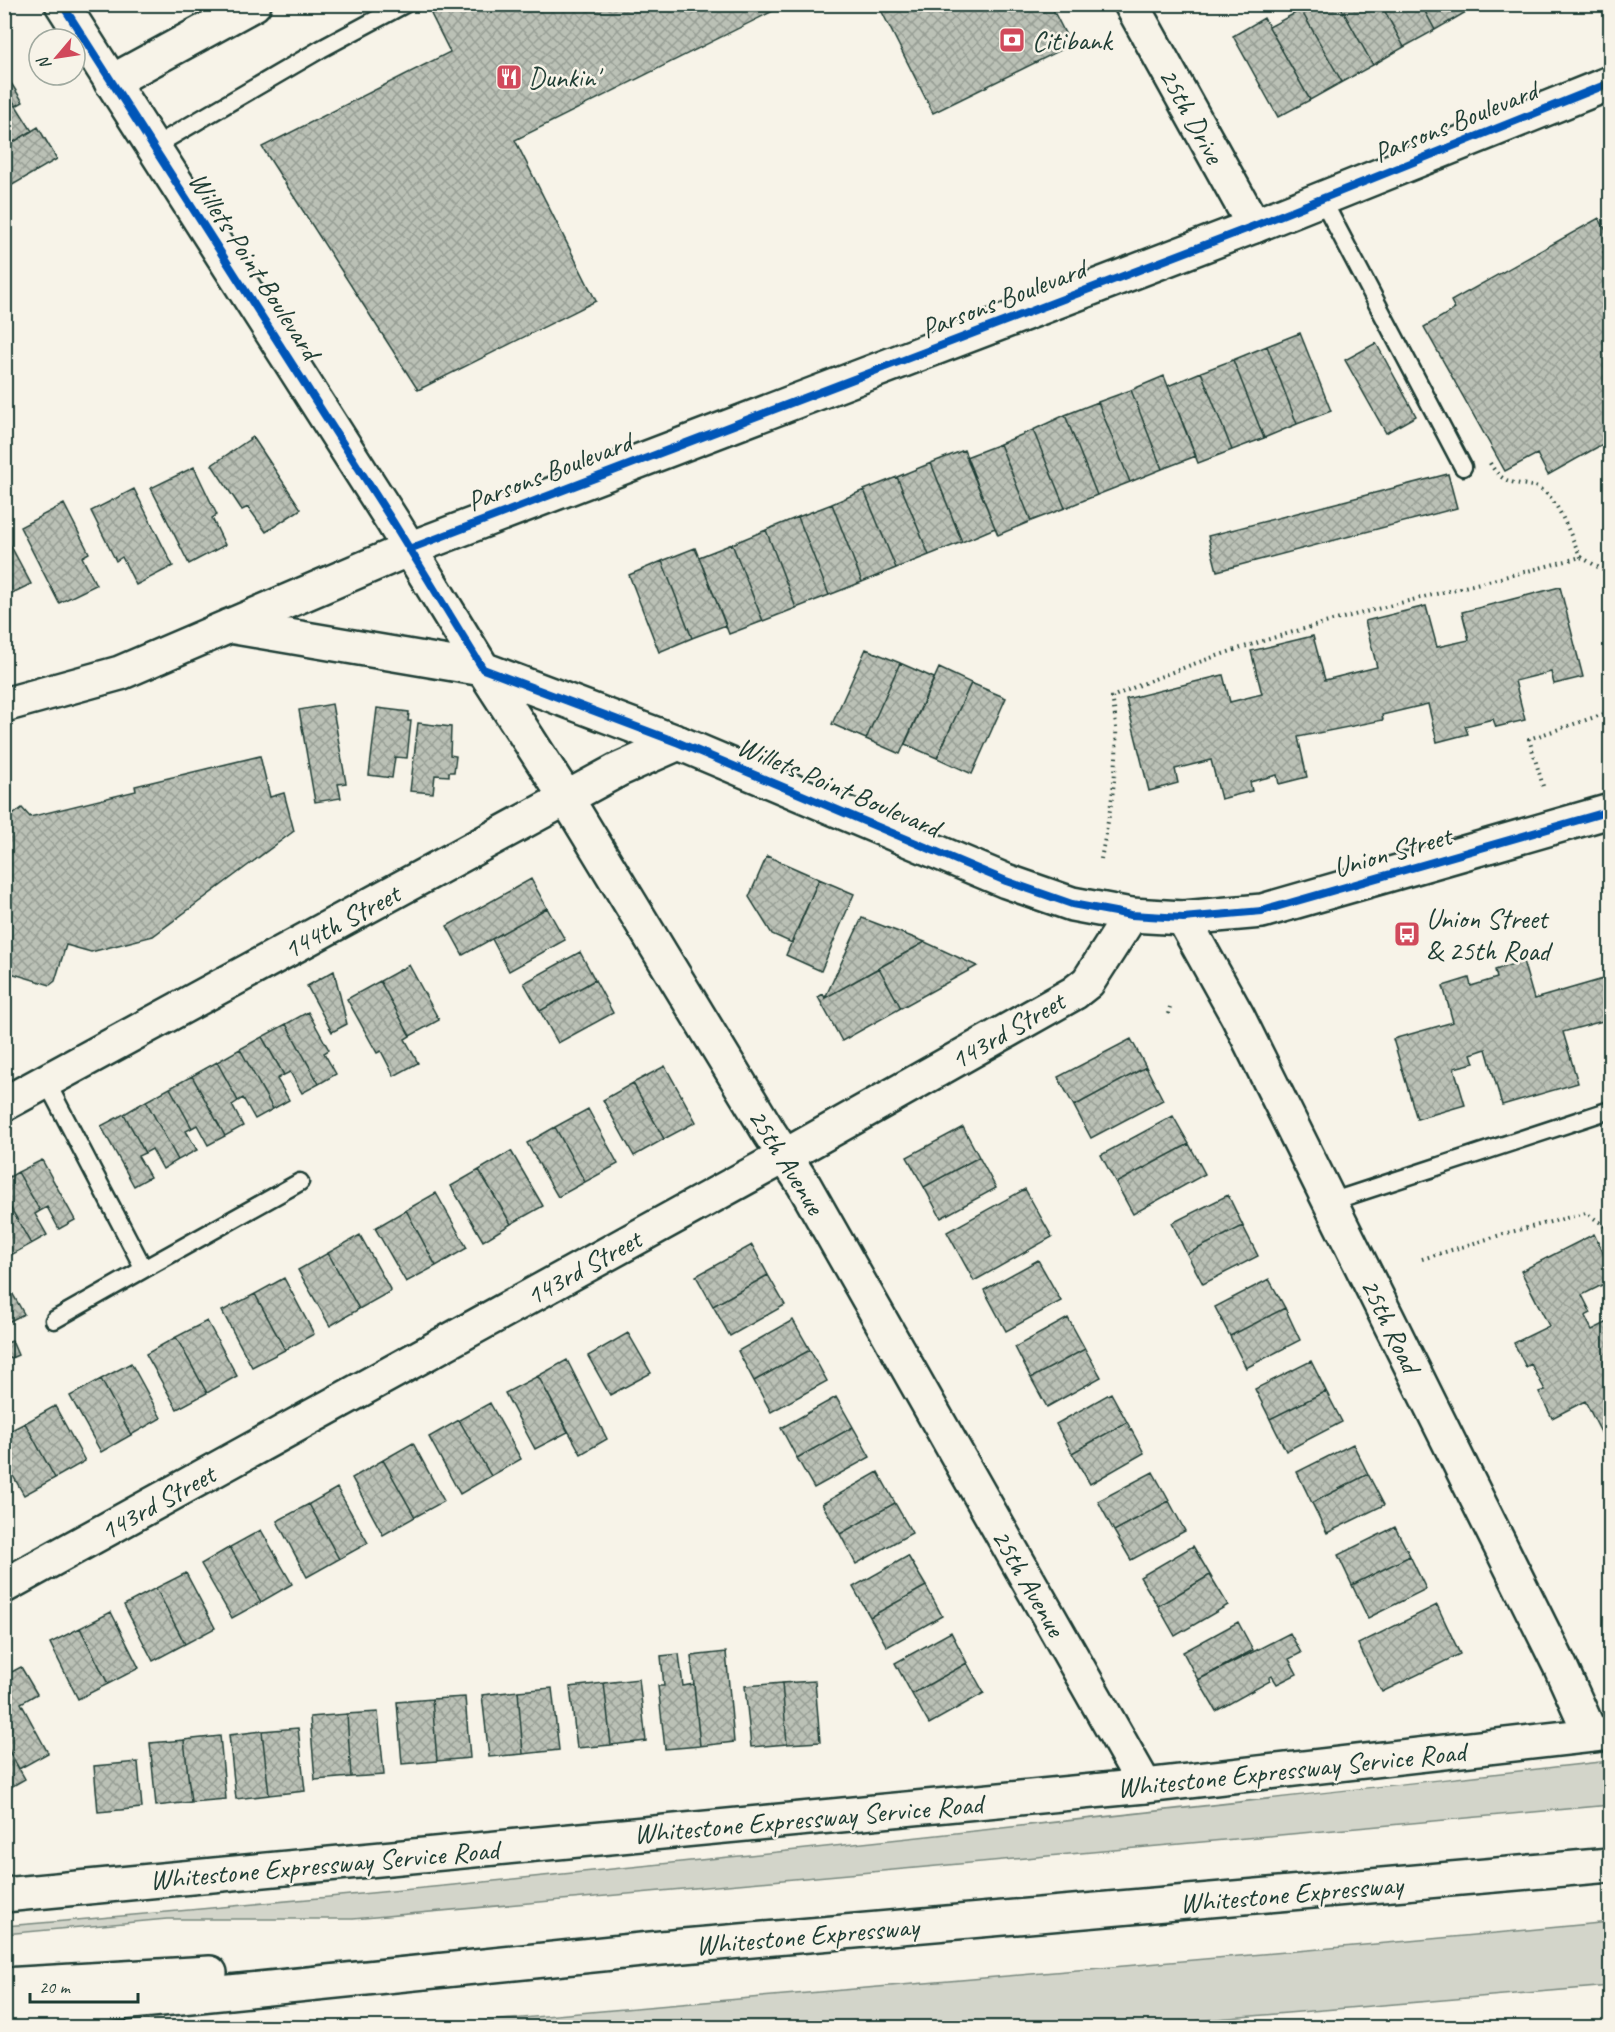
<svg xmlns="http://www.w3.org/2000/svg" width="1615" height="2032" font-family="Caveat,sans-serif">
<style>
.grass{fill:#d3d5ca;stroke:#79897f;stroke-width:1.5}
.building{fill:url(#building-cross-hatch);stroke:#1f3d34;stroke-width:1.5}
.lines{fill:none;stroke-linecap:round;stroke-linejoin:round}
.service-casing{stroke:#1f3d34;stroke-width:21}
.minor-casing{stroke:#1f3d34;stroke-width:38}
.tertiary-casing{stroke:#1f3d34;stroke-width:38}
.secondary-casing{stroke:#1f3d34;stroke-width:38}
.motorway-casing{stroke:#1f3d34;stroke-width:38}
.path{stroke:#1f3d34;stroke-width:4;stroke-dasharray:1.5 4.5;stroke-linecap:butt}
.service{stroke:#f7f3e8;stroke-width:16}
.minor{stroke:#f7f3e8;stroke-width:33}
.tertiary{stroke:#f7f3e8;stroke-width:33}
.secondary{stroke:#f7f3e8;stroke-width:33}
.motorway{stroke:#f7f3e8;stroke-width:33}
.cycleway-casing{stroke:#f7f3e8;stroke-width:11}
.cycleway{stroke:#0057b8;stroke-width:8}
.labels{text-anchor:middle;stroke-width:5;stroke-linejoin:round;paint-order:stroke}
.poi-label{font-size:28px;fill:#1f3d34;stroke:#f7f3e8;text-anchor:start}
.street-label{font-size:28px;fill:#1f3d34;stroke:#f7f3e8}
</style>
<defs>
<pattern id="building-cross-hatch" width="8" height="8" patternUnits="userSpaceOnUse" patternTransform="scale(1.5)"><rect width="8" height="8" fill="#bbc1b6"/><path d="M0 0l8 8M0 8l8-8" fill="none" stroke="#979e95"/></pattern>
</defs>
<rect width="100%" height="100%" fill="#f7f3e8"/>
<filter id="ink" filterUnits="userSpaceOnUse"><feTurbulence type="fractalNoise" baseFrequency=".0167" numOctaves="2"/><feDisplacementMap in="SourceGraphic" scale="12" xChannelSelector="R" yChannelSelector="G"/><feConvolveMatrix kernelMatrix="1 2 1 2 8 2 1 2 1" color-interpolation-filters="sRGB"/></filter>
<g filter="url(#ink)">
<path class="grass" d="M1610,1761v44l-1257,114h-186l-162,15v-8c536,-45 1071,-106 1605,-165z
M1610,1922v64l-501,42 -685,-1c395,-37 791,-66 1186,-105z"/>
<path class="building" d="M450,4h337l-272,136 81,161 -178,89 -156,-243 188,-95 -19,-38z
M878,4h172l21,41 -138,68z
M1310,4h29l34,61 -31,17 -41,-72z
M1339,4h42l23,43 -31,18z
M1381,4h40l14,26 -31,17z
M1421,4h40l5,8 -31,18z
M1301,10l41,72 -32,18 -41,-73z
M1264,18l46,82 -32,17 -45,-81z
M4,72l19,30 -7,4 -3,-5 -9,5z
M13,101l19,30 -28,17v-42z
M38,127l19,32 -53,31v-42z
M1599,218l11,20v10l-7,4 7,12v176l-62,35 -11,-21 -32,17 -81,-144 31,-18 -4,-8z
M1300,333l31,78 -34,13 -30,-78z
M1376,343l40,73 -30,17 -41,-73z
M1267,346l30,78 -33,14 -31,-78z
M1233,360l31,78 -32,12 -31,-78z
M1201,372l31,78 -34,13 -30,-77z
M1164,376l32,80 -34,13 -31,-79z
M1131,390l31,79 -32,13 -32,-80z
M1098,402l32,80 -33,13 -32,-80z
M1065,415l32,80 -32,13 -32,-78z
M1033,430l32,78 -34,13 -31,-77z
M253,437l48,72 -35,23 -18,-25 -6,3 -30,-45z
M1000,444l31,77 -33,14 -32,-78z
M964,450l31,78 -33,14 -31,-79z
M931,463l31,79 -33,13 -32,-78z
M194,467l23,48 -5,3 13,27 -36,19 -38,-76z
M1448,474l9,34 -240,63 -9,-35z
M897,477l32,78 -33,13 -32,-78z
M134,489l39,77 -37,19 -14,-28 -6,4 -25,-50z
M864,490l32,78 -34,14 -30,-78z
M64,504l25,49 -7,4 14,28 -37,18 -39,-76z
M832,504l30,78 -33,13 -31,-78z
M798,517l31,78 -33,13 -30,-78z
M766,530l30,78 -33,13 -31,-77z
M4,533l27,51 -27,13z
M732,544l31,77 -34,13 -30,-77z
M695,548l31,77 -34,13 -30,-77z
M662,561l30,77 -33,14 -30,-77z
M1560,587l23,90 -29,7 -3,-12 -36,9 10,39 -29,7 -3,-8 -28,7 3,8 -31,8 -9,-38 -46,11 1,5 -85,17 9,40 -28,7 -2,-9 -27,7 2,9 -31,8 -10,-39 -36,9 3,14 -29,8 -23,-92 97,-24 7,27 32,-8 -11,-43 62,-15 12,44 52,-13 -12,-46 61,-15 11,41 32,-7 -7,-28z
M866,649l34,14 -34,76 -34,-15z
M900,663l34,15 -34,76 -34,-15z
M939,668l32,15 -34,75 -32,-14z
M971,683l35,15 -34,76 -35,-16z
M332,704l14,79 -8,1 3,14 -26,4 -16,-92z
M377,708l32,4 -1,9h3l-4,37 -12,-1 -3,21 -23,-3z
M418,723l33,4 -1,28 6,1 -2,16h-5v4l-14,-1 -2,18 -23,-2z
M260,756l10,41 14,-4 10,38 -141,105 -62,16 -25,-7 -11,36 -5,4 -46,-14v-168l10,11 8,-6 8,9 106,-26 -1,-5z
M767,856l52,23 -27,64 -20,-9 -23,-37z
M531,879l16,29 -84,47 -16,-29z
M819,879l35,15 -33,77 -35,-16z
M547,908l18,32 -56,31 -17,-32z
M862,918l63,24 -100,56z
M925,942l52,24 -76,42 -22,-40z
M580,952l15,28 -55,31 -16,-28z
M1523,961l11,38 76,-22v42l-47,13 15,51 -76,22 -16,-56 -15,5 3,9 -20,5 11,37 -48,14 -24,-80 60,-17 -10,-36 26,-8 2,8 26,-8 -2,-8z
M409,965l30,55 -29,16 -30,-55z
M879,968l22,40 -59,33 -24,-44 5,-3 2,4z
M334,971l13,53 -15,8 -25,-46z
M595,980l18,33 -55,30 -18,-32z
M380,981l30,55 -5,3 13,24 -24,13 -13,-25 -4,2 -30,-54z
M308,1012l21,38 -5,3 12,21 -17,10 -33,-60z
M286,1024l33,60 -17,9 -12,-21 -6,3 -22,-38z
M262,1037l22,38 -7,4 12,21 -16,9 -33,-60z
M1131,1039l15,28 -72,39 -16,-29z
M240,1049l33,60 -18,10 -12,-21 -5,3 -21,-39z
M217,1062l21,39 -6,4 11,21 -18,10 -33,-60z
M665,1066l31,56 -32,17 -31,-56z
M1146,1067l17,33 -72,38 -17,-32z
M192,1076l33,60 -17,9 -11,-20 -5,3 -22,-40z
M633,1083l31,56 -30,17 -31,-56z
M170,1088l22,40 -6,3 11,19 -19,10 -32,-59z
M146,1101l32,59 -15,9 -11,-20 -7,4 -21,-39z
M588,1109l30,55 -33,18 -30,-55z
M124,1114l21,39 -7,3 12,21 -16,9 -33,-60z
M1173,1116l16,28 -73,39 -15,-28z
M555,1127l30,55 -27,15 -31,-54z
M963,1127l16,30 -55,30 -17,-30z
M1189,1144l16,30 -72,40 -17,-31z
M511,1151l32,55 -32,18 -32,-54z
M979,1157l17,31 -55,30 -17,-31z
M42,1160l33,60 -16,9 -12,-22 -7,4 -22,-39z
M479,1170l32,54 -28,17 -32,-55z
M18,1172l22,39 -5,3 12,21 -16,9 -27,-48v-16z
M1025,1189l27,48 -78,44 -27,-49z
M436,1193l31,55 -31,18 -30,-56z
M1228,1195l15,31 -56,28 -15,-31z
M4,1196l27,48 -20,11 -7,-13z
M406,1210l30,56 -30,16 -31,-54z
M1243,1226l15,30 -55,28 -16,-30z
M1594,1234l16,33v14l-28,14 9,18 -6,3 7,14 18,-9v129l-25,-49 -33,17 -13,-26 6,-2 -14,-26 -5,3 -12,-24 35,-17 -28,-55z
M360,1235l31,56 -32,18 -31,-56z
M752,1245l16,30 -55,31 -17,-30z
M328,1253l31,56 -29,17 -32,-56z
M1038,1260l23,41 -55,30 -22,-41z
M768,1275l17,30 -55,31 -17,-30z
M284,1278l30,56 -29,16 -30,-56z
M1269,1279l16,29 -55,28 -15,-29z
M10,1289l14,25 -16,8 -4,-6v-24z
M255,1294l30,56 -33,17 -30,-56z
M1285,1308l15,32 -54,28 -16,-32z
M1068,1318l17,31 -54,29 -16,-31z
M793,1320l17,30 -56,31 -16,-30z
M207,1321l30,55 -30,17 -31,-56z
M628,1333l23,40 -41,22 -22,-39z
M176,1337l31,56 -30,16 -31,-55z
M12,1341l6,14 -14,6v-17z
M1085,1349l16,28 -54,30 -16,-29z
M810,1350l17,31 -56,31 -17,-31z
M567,1360l40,79 -26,15 -43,-78z
M1311,1361l15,30 -56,28 -15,-30z
M131,1363l30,55 -30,17 -30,-56z
M538,1376l30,56 -33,17 -30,-56z
M101,1379l30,56 -30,17 -31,-56z
M1326,1391l16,31 -56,29 -16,-32z
M1111,1393l16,29 -55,31 -16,-29z
M836,1397l17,30 -56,31 -16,-30z
M490,1403l31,56 -30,17 -32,-56z
M55,1406l30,55 -30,17 -30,-55z
M459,1420l32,56 -31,18 -31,-57z
M1127,1422l17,31 -54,31 -18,-31z
M25,1423l30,55 -31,17 -20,-35v-26z
M853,1427l17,30 -56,31 -17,-30z
M413,1443l31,58 -29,16 -32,-57z
M1353,1444l15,30 -56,29 -15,-31z
M383,1460l32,57 -32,18 -31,-57z
M878,1472l17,31 -55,31 -18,-30z
M1153,1472l16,29 -55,30 -16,-30z
M1368,1474l16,31 -57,28 -15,-30z
M337,1488l31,55 -29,16 -30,-55z
M1169,1501l16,30 -54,29 -17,-29z
M895,1503l17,30 -56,31 -16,-30z
M309,1504l30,55 -32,18 -30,-56z
M1395,1527l15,29 -58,29 -14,-30z
M261,1530l31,54 -31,18 -31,-55z
M1193,1546l17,29 -52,31 -18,-29z
M230,1547l31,55 -29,16 -31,-54z
M908,1556l18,30 -56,31 -17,-30z
M1410,1556l16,33 -58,29 -16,-33z
M186,1573l29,55 -30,16 -29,-56z
M1210,1575l18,30 -53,31 -17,-30z
M926,1586l16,30 -55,31 -17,-30z
M156,1588l29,56 -32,17 -29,-56z
M1437,1605l23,49 -78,38 -24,-48z
M111,1612l28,56 -31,16 -28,-56z
M1238,1622l15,28 -55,30 -15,-28z
M80,1628l28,56 -30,15 -28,-56z
M951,1632l16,31 -55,31 -17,-31z
M1290,1633l11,20 -12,6 8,15 -20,10 -5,-8 -3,2 1,3 -54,30 -18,-31z
M726,1652l8,90 -34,4 -9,-90z
M679,1654l4,32 11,-2 6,62 -35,3 -7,-63h6l-3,-30z
M967,1663l17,30 -55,31 -17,-30z
M21,1667l16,27 -16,9 27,50 -29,16 -15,-27v-66z
M639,1679l7,62 -35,4 -7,-62z
M815,1681l5,61 -33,2 -5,-61z
M604,1683l7,62 -34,3 -7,-61z
M782,1683l5,61 -36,3 -6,-61z
M552,1688l7,62 -36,4 -5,-63z
M518,1691l5,63 -34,3 -7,-62z
M465,1697l5,61 -33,3 -5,-62z
M432,1699l5,62 -35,3 -5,-62z
M378,1712l6,63 -33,2 -4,-63z
M347,1714l4,63 -36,3 -5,-63z
M298,1728l7,63 -36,4 -7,-64z
M262,1731l7,64 -33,4 -7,-64z
M220,1736l6,63 -35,3 -7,-62z
M184,1740l7,62 -35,4 -6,-63z
M4,1742l21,37 -21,12z
M138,1762l4,46 -44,4 -4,-46z"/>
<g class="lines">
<defs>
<path id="service" d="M153,147l168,-98 84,-45
M1322,199l141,268
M46,1081l98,188 156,-87
M1330,1202l280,-92
M54,1320l90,-51"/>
<path id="minor" d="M1131,4l123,222
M111,82l143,-78
M483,669l84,130 202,333 35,53 341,601
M1183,918l55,99 322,649 31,69
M4,1104l614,-334 61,-27
M4,1586l781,-430 289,-163 14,-11 43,-67"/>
<path id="tertiary" d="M62,4l331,518 90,147
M229,626l254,43 196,74 327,138 66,23 59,11 52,3 79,-7 348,-100
M4,705l116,-32 289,-124 845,-323 356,-143"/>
<path id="secondary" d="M4,1895l1141,-109 465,-53"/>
<path id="motorway" d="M4,1985l206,-12
M4,2015l657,-67 949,-83"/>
</defs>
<use href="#service" class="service-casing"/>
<use href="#minor" class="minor-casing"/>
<use href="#tertiary" class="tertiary-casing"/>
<use href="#secondary" class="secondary-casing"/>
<use href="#motorway" class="motorway-casing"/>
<path class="path" d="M1490,463c17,31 38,13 58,32 12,11 25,47 33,62
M1610,638l-3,18 3,7
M1543,786l-14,-47 81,-27
M1101,859c10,-54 22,-107 11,-162 146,-66 314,-98 469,-140l22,13 7,16
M1168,1014l2,-7
M1422,1259l85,-26 79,-20 15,10 9,10"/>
<use href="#service" class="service"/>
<use href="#minor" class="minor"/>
<use href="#tertiary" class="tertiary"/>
<use href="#secondary" class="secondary"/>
<use href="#motorway" class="motorway"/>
<defs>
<path id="cycleway" d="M62,4l331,518 90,147 196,74 327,138 66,23 59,11 52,3 79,-7 348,-100
M409,549l845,-323 356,-143"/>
</defs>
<use href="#cycleway" class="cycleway-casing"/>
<use href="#cycleway" class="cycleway"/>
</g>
</g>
<defs>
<symbol id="bank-square" viewBox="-11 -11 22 22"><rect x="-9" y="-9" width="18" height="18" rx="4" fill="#d1495b" stroke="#f7f3e8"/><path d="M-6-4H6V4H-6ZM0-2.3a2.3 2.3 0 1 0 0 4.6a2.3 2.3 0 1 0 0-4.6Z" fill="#fff"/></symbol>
<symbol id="restaurant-square" viewBox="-11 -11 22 22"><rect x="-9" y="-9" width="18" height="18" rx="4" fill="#d1495b" stroke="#f7f3e8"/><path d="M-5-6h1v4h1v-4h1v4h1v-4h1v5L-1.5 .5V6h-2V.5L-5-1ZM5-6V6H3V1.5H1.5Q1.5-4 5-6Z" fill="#fff"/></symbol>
<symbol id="bus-square" viewBox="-11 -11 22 22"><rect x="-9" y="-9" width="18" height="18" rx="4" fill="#d1495b" stroke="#f7f3e8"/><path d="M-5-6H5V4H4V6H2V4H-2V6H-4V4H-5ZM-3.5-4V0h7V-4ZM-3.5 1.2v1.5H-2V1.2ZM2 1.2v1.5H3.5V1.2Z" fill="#fff"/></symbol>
</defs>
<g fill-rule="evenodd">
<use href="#bank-square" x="997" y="25" width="30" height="30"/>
<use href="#restaurant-square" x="494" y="62" width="30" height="30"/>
<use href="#bus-square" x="1392" y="919" width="30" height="30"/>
</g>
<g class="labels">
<g class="poi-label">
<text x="1032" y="50">Citibank</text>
<text x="528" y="87">Dunkin'</text>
<text x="1426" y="928">Union Street<tspan x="1426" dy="32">&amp; 25th Road</tspan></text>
</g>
<g class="street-label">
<text transform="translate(1192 115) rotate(61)" y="10">25th Drive</text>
<text transform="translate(1455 121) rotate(-22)" y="10">Parsons Boulevard</text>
<text transform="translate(255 265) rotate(57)" y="10">Willets Point Boulevard</text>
<text transform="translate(1003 298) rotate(-21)" y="10">Parsons Boulevard</text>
<text transform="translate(549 471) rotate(-21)" y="10">Parsons Boulevard</text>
<text transform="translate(839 786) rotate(23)" y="10">Willets Point Boulevard</text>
<text transform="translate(1392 851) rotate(-16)" y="10">Union Street</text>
<text transform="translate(341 921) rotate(-28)" y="10">144th Street</text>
<text transform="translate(1007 1030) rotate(-30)" y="10">143rd Street</text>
<text transform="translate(787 1161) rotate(58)" y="10">25th Avenue</text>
<text transform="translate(583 1267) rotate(-29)" y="10">143rd Street</text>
<text transform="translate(1391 1325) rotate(64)" y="10">25th Road</text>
<text transform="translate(157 1502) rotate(-29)" y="10">143rd Street</text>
<text transform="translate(1029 1582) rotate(60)" y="10">25th Avenue</text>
<text transform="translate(1291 1769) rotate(-6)" y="10">Whitestone Expressway Service Road</text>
<text transform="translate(808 1818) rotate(-5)" y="10">Whitestone Expressway Service Road</text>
<text transform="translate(324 1864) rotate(-5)" y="10">Whitestone Expressway Service Road</text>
<text transform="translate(1291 1893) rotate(-5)" y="10">Whitestone Expressway</text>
<text transform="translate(807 1935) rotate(-5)" y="10">Whitestone Expressway</text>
</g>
</g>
<rect width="1615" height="2032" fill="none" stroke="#f7f3e8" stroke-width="24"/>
<rect x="12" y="12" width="1591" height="2008" fill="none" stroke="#1f3d34" stroke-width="2" filter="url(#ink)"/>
<g transform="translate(57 57) rotate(241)"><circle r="28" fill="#f7f3e8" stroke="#a1aaa0" stroke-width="1.5"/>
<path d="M0-4.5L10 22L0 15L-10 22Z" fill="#d1495b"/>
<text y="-9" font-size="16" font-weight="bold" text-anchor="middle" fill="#1f3d34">N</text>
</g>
<path d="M30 1993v9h108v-9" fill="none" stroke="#1f3d34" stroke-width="3"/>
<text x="39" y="1993" font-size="18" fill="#1f3d34" stroke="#f7f3e8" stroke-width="4.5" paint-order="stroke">20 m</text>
</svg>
